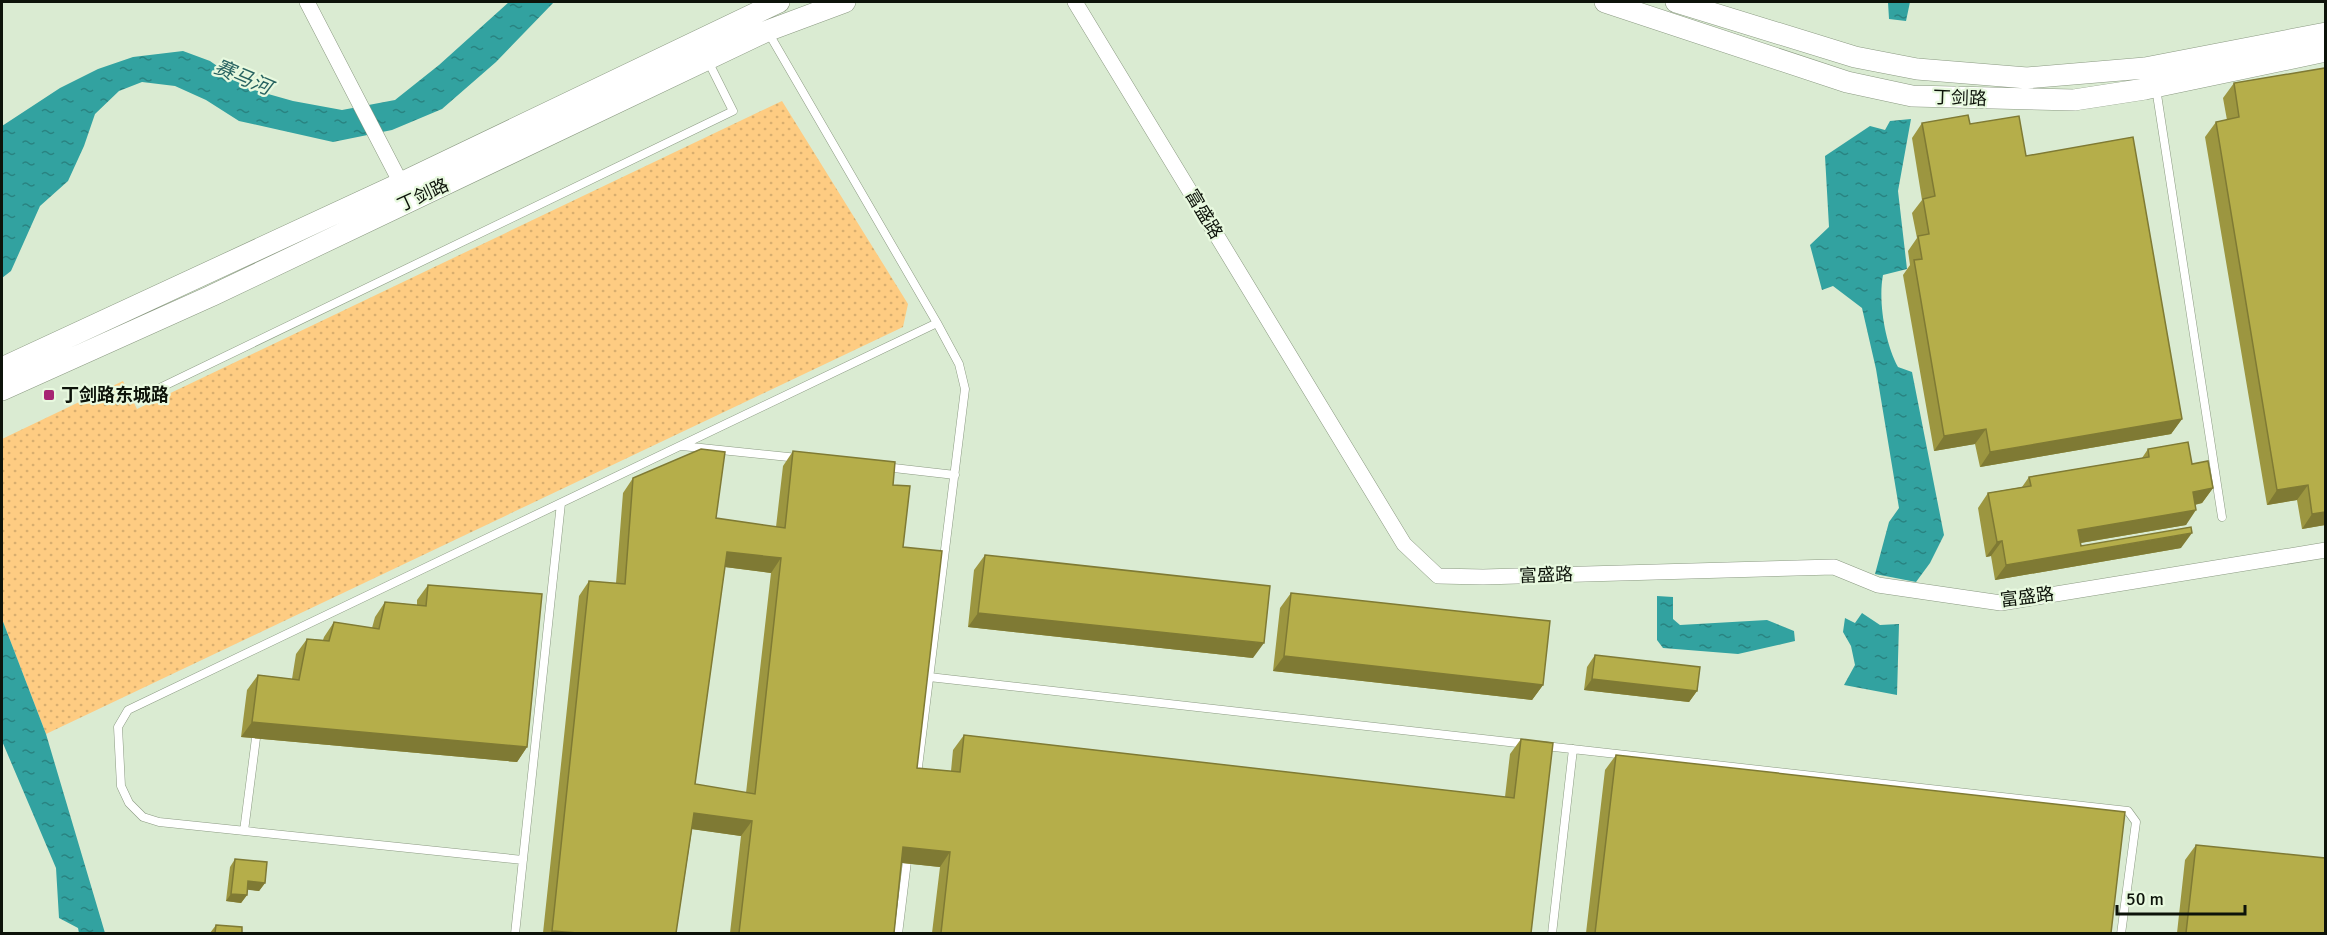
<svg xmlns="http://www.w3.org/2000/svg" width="2327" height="935" font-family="Signika,'Noto Sans SC',sans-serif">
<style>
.grass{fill:url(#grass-dots)}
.water{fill:url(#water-ripples)}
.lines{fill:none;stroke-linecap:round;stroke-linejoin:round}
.service-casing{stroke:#8b9a82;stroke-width:9}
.minor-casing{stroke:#8b9a82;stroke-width:16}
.secondary-casing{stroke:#8b9a82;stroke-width:22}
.service{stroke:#fff;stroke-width:8}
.minor{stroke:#fff;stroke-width:15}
.secondary{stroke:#fff;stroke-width:21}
.wall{fill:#9c9640;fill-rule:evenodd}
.shaded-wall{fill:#7f7a34}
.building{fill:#b5ae4a;stroke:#7f7a34;stroke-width:1.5;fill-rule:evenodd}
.poi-dot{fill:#a62573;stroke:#e8f9df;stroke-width:2}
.labels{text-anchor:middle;stroke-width:4.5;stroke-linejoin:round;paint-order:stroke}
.street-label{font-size:18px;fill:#0d130a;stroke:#e8f9df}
.poi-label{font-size:18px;font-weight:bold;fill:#0d130a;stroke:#e8f9df;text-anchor:start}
.water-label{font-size:20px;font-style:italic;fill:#276260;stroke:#e8f9df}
</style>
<defs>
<pattern id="grass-dots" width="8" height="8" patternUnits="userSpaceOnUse" patternTransform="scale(1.5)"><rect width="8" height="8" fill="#fecc82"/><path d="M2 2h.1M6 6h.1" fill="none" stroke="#d8ae6f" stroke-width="1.8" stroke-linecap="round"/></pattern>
<pattern id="water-ripples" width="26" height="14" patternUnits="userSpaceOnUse" patternTransform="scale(1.5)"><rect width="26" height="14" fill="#32a2a0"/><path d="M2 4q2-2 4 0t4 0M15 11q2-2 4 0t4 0" fill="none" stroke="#298381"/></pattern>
</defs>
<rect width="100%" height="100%" fill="#daebd2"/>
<path class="grass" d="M782,101l126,203 -5,23 -857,407 -44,-115v-180l121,-58 14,28z"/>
<path class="water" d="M509,2h45l-58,60 -54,47 -50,21 -59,12 -94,-21 -33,-21 -31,-14 -33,-4 -23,9 -24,23 -11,32 -16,35 -28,25 -29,65 -9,7v-152l58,-38 38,-19 35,-12 50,-6 27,10 40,28 43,12 49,9 53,-10 44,-35z
M1888,2h22l-4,19 -17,-2z
M1911,119l-13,72 9,78 -24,6c-5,26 2,68 15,92l14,5 32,163 -14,28 -14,19 -41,-8 14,-52 10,-14 -23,-139 -14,-61 -29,-22 -11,4 -12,-45 19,-18 -4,-71 45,-30 15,4 5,-9z
M1657,596l16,1v22l7,6 87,-5 27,11 1,10 -57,13 -75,-6 -6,-8z
M1862,613l18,12 19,-1 -2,71 -53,-10 11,-20 -4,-19 -8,-14 2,-14 10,5z
M2,619l44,115 59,199h-26l-1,-5 -19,-10 -3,-50 -54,-127z"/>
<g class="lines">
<defs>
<path id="service" d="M768,32l169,291 22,41 6,25 -48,386
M2156,88l66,429
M141,397l592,-286 -25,-50
M682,446l116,12
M885,467l70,8
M929,677l598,67
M1545,746l583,65 8,11 -15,112
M244,831l12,-93
M523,860l-364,-38 -16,-5 -14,-14 -8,-17 -3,-59 10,-17 809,-387
M515,934l46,-431
M898,934l10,-81
M1552,934l21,-185"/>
<path id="minor" d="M307,2l98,189
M1075,2l329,542 34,32 45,1 351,-10 44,18 123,18 325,-53"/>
<path id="secondary" d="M1605,2l242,80 65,14 162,4 71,-11 181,-38
M1676,2l179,55 62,12 110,9 118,-10 181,-35
M2,368l399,-185 378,-181
M2,390l209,-94 556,-265 78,-29"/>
</defs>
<use href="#service" class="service-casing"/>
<use href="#minor" class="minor-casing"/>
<use href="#secondary" class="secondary-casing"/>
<use href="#service" class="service"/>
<use href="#minor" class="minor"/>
<use href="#secondary" class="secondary"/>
</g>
<path class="wall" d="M2325,68v457l-23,4 -5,-29 -30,5 -62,-368 11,-15 11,-2 -4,-22 11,-15z
M1922,123l48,1 56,32 156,263 -11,15 -191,33 -5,-23 -41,7 -31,-176 7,-10 -2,-14 9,-13 -5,-25 10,-13 -10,-62z
M2148,449l44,15 21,24 -11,15 -7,2 -9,20 -105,18v3l100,2 -186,32 -4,-24 -5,1 -8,-49 10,-15 34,-6 7,-10 113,-19z
M793,451l100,34 10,62 14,221 34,3 2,-21 11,-15 541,62 5,-43 11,-15 10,194h-599l8,-66 -38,-4 -8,70h-164l11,-97 -49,-7 -16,104h-133l36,-337 10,-15 27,2 7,-90 10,-15 83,40 60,9 7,-61zM725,567l46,6 -25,220 -51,-9z
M985,555l268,103 -285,-31 6,-57z
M428,585l99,162 -10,15 -276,-25 6,-47 11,-15 34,4 4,-25 11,-15 16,1 1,-3 10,-15 38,6 3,-11 10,-15 32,3v-5z
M1291,593l252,92 -11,15 -259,-29 7,-63z
M1595,655l102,36 -8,11 -105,-12 3,-23z
M1616,755l495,178h-525l19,-163z
M2196,845l129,88h-148l8,-73z
M235,859l30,24 -6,8 -12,-2v6l-6,8 -15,-2 4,-34z
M216,925l26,8h-32z"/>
<path class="shaded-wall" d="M2182,419l-11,15 -191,33 10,-15z
M1986,429l-11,15 -41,7 10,-15z
M2308,485l-11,15 -30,5 10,-15z
M2213,488l-11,15 -19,4 10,-15z
M2196,510l-10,15 -118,20 10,-15z
M2325,512v13l-23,4 10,-15z
M2192,533l-11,15 -186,32 11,-15z
M2002,541l-11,15 -5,1 11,-15z
M727,552l54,6 -10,15 -54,-7z
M978,613l286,30 -11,15 -285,-31z
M1284,656l259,29 -11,15 -259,-29z
M1592,679l105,12 -8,11 -105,-12z
M252,722l275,25 -10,15 -276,-25z
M694,813l58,8 -11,15 -57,-8z
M903,847l47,5 -10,15 -47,-5z
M248,881l17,2 -6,8 -17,-2z
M231,894l16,1 -6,8 -15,-2z
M552,931l26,2h-28z"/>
<path class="building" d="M2325,68v444l-13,2 -4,-29 -31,5 -61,-368 23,-5 -5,-34z
M1968,115l2,9 49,-8 7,40 107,-19 49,282 -192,33 -4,-23 -42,7 -30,-176 8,-1 -4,-23 11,-2 -6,-35 12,-3 -13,-73z
M2188,442l4,22 16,-3 5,27 -20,4 3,18 -118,20 3,16 110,-19 1,6 -186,32 -4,-24 -5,1 -9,-49 43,-7 -2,-9 120,-20 -1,-8z
M701,449l24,3 -9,66 69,10 8,-77 102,11 -2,23 17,1 -7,61 39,4 -25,217 43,4 4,-37 550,63 7,-59 32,4 -22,190h-590l9,-81 -47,-5 -9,86h-155l13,-112 -58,-8 -18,120h-98l-26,-2 37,-350 36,3 8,-106zM727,552l54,6 -26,236 -60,-10z
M985,555l285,31 -6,57 -286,-30z
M428,585l114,9 -15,153 -275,-25 6,-47 41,5 8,-41 22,2 5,-19 45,7 6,-27 41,4z
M1291,593l259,28 -7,64 -259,-29z
M1595,655l105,12 -3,24 -105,-12z
M1616,755l509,57 -14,121h-516z
M2196,845l129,13v75h-139z
M235,859l32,3 -2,21 -17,-2 -1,14 -16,-1z
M216,925l26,2v6h-27z"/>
<rect class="poi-dot" x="43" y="389" width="12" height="12" rx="3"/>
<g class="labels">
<g class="street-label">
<text transform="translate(1960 98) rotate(2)" y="6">丁剑路</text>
<text transform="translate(423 195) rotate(-25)" y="6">丁剑路</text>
<text transform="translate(1204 214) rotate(59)" y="6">富盛路</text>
<text transform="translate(1546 575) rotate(-2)" y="6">富盛路</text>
<text transform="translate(2027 597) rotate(-7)" y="6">富盛路</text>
</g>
<g class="poi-label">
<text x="61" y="401">丁剑路东城路</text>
</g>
<g class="water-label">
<text transform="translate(243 77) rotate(23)" y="7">赛马河</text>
</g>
</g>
<rect width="2327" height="935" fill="none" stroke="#0d130a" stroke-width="6"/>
<path d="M2117 905v9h128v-9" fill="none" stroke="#0d130a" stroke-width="3"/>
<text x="2126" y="905" font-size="18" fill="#0d130a" stroke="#e8f9df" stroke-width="4.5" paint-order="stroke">50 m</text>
</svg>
